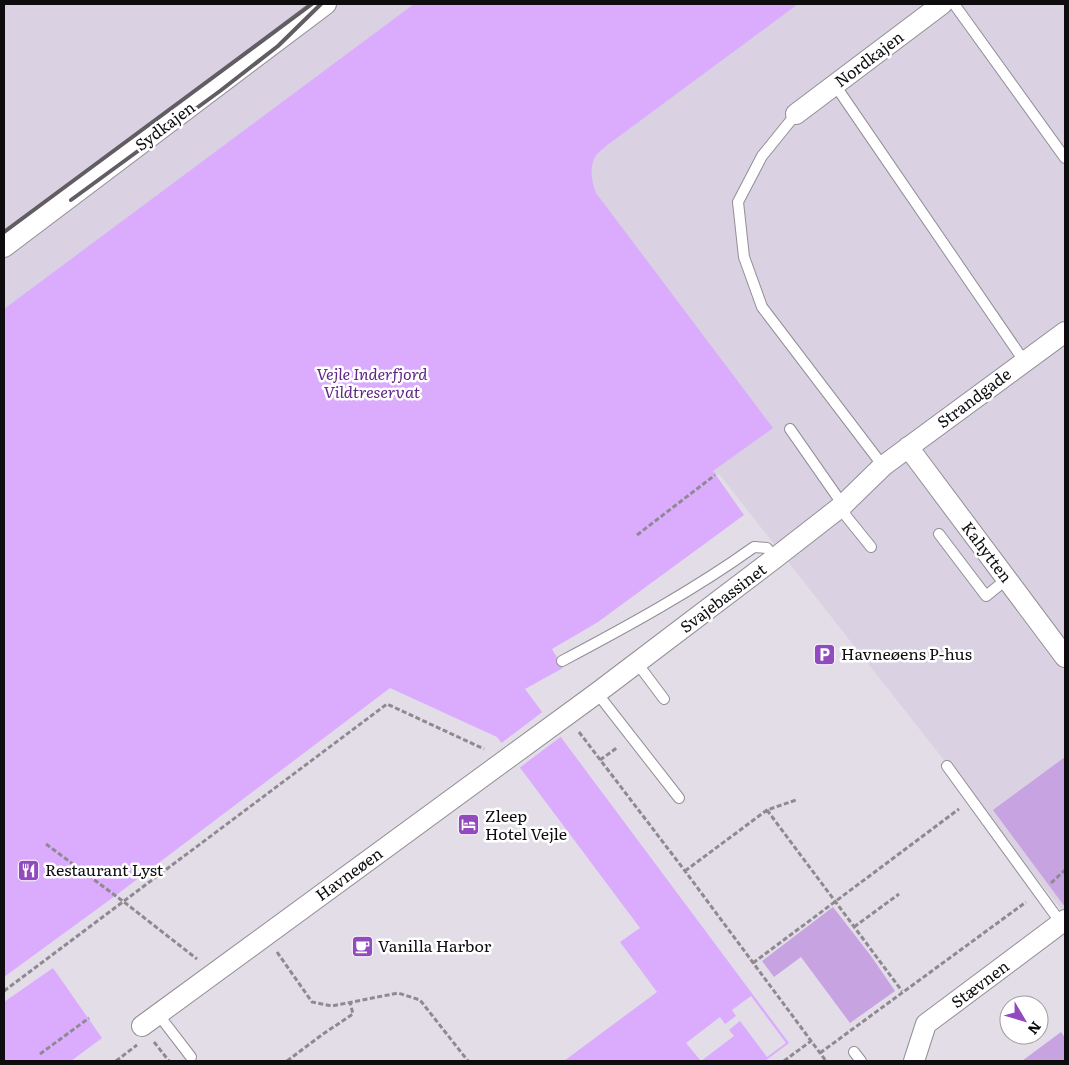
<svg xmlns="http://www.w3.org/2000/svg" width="1069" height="1065" font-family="Literata,serif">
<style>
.built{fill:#dad1e2}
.green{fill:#c7a3e2}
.water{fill:#dbacfe}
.pier{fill:#e3dde7}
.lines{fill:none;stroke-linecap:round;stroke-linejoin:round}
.lane-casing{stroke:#938e97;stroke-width:12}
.street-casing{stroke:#938e97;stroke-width:22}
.path{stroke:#8f8a91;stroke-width:3;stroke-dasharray:5 2.5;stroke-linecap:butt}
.lane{stroke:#fff;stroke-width:10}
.street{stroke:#fff;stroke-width:20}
.rail{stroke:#615d63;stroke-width:4}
.labels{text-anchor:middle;stroke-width:5;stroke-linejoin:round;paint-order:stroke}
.street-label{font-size:16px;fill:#0e0c0f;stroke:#fff}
.park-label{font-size:16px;font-style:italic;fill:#602683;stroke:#fff}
.poi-label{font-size:16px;fill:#0e0c0f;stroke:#fff;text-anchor:start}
</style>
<rect width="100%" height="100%" fill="#e3dde7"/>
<path class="built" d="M4,4h1061v910l-346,-440 -177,124 -538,-16z"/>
<path class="green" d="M1065,757v150l-72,-97z
M833,907l38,49 24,35 -45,32 -49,-66 -27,20 -12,-16z
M1061,1032l4,6v23h-43z"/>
<path class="water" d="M414,4h384l-192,142c-3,3 -9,7 -11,11 -6,11 -3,26 1,36l177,235 -60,43 31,44 -146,107 -46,27 11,19 -38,21 264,354 -24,18h-201l93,-69 -37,-50 20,-14 -143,-191 -107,-49 -275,208 -111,81v-668z
M53,968l49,70 -31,23h-67v-59z"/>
<path class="pier" d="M545,710l18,25 -45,34 -18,-25z
M751,996l35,47 -19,14 -27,-36 -11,9 5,6 -33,25 -15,-18 34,-26 5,7 11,-8 -4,-6z"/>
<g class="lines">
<defs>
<path id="lane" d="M954,4l111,154
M835,85l189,276
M796,114l-34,42 -24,46 6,55 18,50 121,159
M790,429l53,76 3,11 25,31
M939,534l47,62 21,-17
M562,661c66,-35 132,-71 192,-114l13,1 8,10
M637,663l27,36
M597,693l82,105
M947,766l114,157
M158,1014l33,43
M854,1052l7,9"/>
<path id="street" d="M796,114l146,-110
M4,247l322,-243
M908,447l157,210
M142,1026l455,-333 178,-135 68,-53 40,-39 182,-134
M914,1061l12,-37 139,-104"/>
</defs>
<use href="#lane" class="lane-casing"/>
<use href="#street" class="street-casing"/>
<path class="path" d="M637,535l78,-60
M579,732l106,139 141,190
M600,760l18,-13
M767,810l135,181
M46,844l78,58 73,57
M685,871l82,-61 29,-10
M1051,883l14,-13
M854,927l45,-33
M277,952l35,50 20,4 66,-13 22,7 48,61
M753,963l206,-154
M4,991l383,-287 97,45
M154,1042l15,19
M820,1053l206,-151
M40,1054l49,-36
M116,1061l21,-16
M287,1061l36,-27 30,-20 -3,-12
M784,1061l27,-20"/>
<use href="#lane" class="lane"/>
<use href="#street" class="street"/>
<path class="rail" d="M71,200l149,-109 58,-45 43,-42
M4,232l308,-228"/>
</g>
<defs>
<symbol id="parking-square" viewBox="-11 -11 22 22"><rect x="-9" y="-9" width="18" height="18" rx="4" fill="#924bbe" stroke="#fff"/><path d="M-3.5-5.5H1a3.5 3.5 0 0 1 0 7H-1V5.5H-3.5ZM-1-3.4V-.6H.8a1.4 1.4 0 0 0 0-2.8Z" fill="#fff"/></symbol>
<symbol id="hotel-square" viewBox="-11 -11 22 22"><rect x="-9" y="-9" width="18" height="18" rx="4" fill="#924bbe" stroke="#fff"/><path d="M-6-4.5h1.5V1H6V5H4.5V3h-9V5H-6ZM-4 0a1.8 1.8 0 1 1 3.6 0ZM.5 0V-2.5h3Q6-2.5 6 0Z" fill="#fff"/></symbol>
<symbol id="restaurant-square" viewBox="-11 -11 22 22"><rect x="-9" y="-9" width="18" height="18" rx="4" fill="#924bbe" stroke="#fff"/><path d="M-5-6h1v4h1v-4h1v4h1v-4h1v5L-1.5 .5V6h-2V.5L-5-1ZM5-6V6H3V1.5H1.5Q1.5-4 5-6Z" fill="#fff"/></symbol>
<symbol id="cafe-square" viewBox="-11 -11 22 22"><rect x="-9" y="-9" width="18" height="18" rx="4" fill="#924bbe" stroke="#fff"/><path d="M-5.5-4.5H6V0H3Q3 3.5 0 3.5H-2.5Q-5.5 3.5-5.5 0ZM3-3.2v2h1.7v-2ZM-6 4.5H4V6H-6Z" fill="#fff"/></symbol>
</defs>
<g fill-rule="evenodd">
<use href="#parking-square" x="812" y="642" width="25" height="25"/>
<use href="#hotel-square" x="456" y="812" width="25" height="25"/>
<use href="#restaurant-square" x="16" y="858" width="25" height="25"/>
<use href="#cafe-square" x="350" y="934" width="25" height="25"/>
</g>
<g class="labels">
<g class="street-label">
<text transform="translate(869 59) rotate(-37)" y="6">Nordkajen</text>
<text transform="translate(165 126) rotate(-37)" y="6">Sydkajen</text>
<text transform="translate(974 398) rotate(-37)" y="6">Strandgade</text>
<text transform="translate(987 552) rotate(53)" y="6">Kahytten</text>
<text transform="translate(723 598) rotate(-37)" y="6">Svajebassinet</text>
<text transform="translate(349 874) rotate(-36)" y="6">Havneøen</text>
<text transform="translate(980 984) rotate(-37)" y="6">Stævnen</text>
</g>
<g class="park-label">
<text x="372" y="380">Vejle Inderfjord<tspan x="372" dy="18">Vildtreservat</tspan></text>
</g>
<g class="poi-label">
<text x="841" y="660">Havneøens P-hus</text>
<text x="485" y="822">Zleep<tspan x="485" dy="18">Hotel Vejle</tspan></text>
<text x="45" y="876">Restaurant Lyst</text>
<text x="378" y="952">Vanilla Harbor</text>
</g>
</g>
<rect width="1069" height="1065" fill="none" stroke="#0e0c0f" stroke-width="10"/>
<g transform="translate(1024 1020) rotate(128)"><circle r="24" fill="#ffffff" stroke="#9f9e9f"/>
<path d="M0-4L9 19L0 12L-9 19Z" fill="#924bbe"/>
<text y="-8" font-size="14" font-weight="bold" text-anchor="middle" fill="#0e0c0f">N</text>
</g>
</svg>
